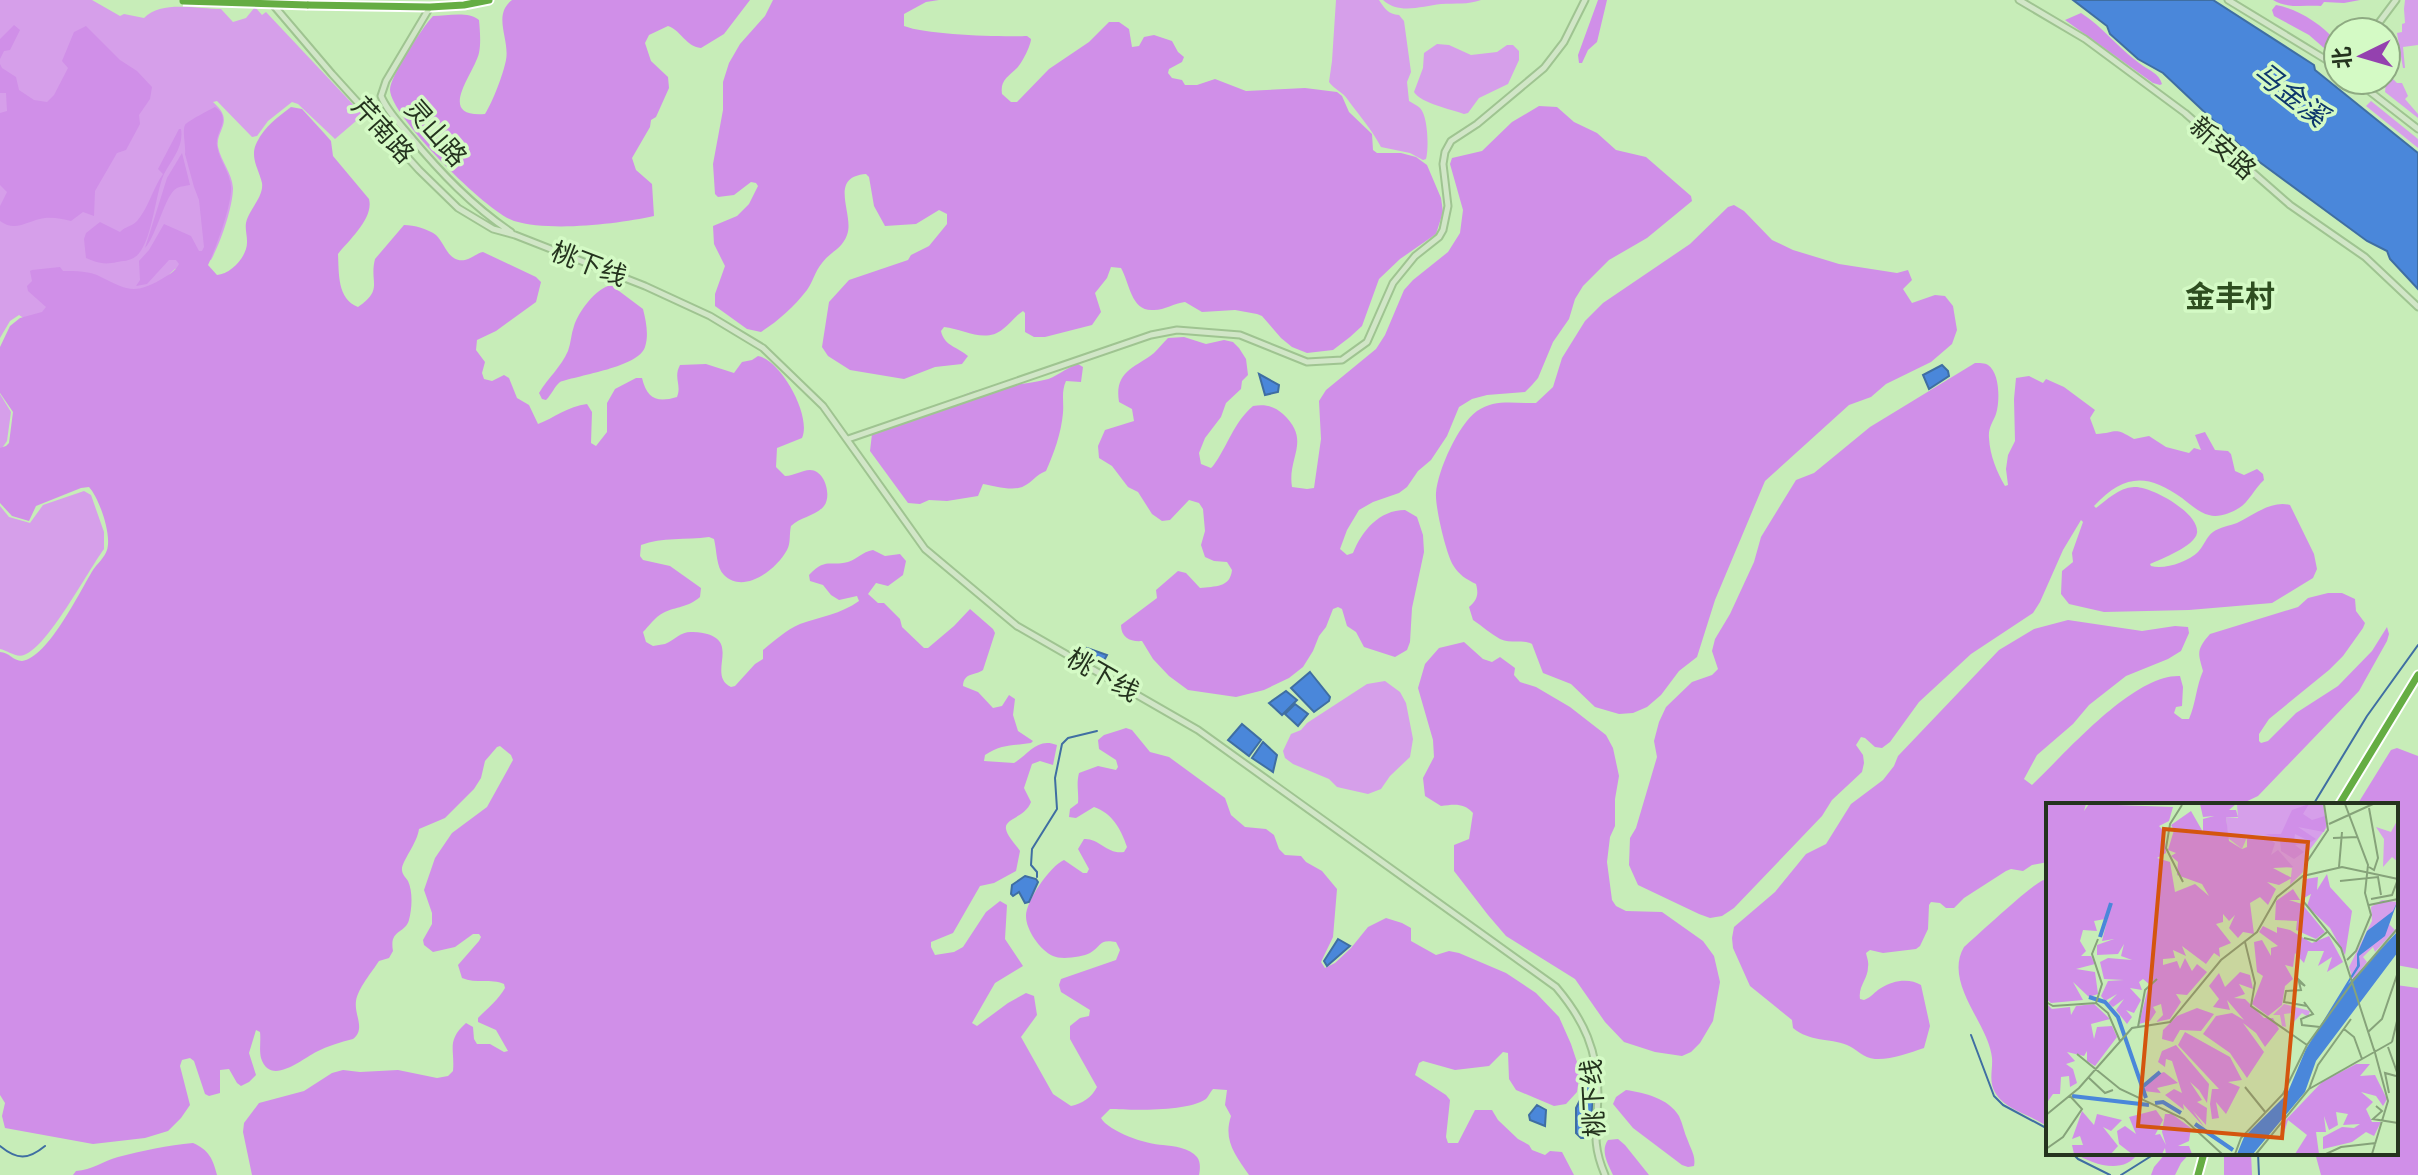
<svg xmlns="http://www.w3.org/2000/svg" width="2418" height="1175" font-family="'Space Grotesk','Noto Sans SC',sans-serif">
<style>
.green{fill:#d69fea}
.forest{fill:#d08fe8}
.water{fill:#4a87da;stroke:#3f6ea2;stroke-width:2}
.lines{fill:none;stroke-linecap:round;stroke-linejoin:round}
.stream{stroke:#3f6ea2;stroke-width:2}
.secondary-casing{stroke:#9fc491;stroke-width:9}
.highway-casing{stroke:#fff;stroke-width:11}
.secondary{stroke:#d1e6c7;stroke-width:5}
.highway{stroke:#65ad43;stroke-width:7}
.highway-bridge-casing{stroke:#fff;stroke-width:11;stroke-linecap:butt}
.highway-bridge{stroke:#65ad43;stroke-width:7}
.labels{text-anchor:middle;stroke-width:7;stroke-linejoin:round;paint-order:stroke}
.street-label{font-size:26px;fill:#24331e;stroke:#d4fac5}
.water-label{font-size:28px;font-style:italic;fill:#0e376c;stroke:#d4fac5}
.quarter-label{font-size:30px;font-weight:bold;fill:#2e4e20;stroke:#d4fac5}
.inset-river{fill:none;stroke:#4a87da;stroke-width:4}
.inset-road{fill:none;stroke:#86a37a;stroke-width:2}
.view{fill:#d4550e;fill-opacity:0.15;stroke:#d4550e;stroke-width:4}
.inset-edge{fill:none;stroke:#24331e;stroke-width:4}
</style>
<rect width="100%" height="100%" fill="#c7edb8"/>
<path class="green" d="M0,0h92l28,16 4,-2 20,4c17,-18 53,-9 77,-9l12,13 13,-4 9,-11 7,8 4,-3 97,103 -28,24 -37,-35 -6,-2 -24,19 -11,15 -5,1 -35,-36 -4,1c23,20 2,28 5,45 3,14 14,26 15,41 0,19 -13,56 -22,72l-36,9 -27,25 -115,30 -14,-9 -9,6 -10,17z
M1336,0h43c6,9 9,14 20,15l5,6 7,51 -4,10 2,19c3,2 8,4 11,7 8,8 9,40 6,51l-3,1 -13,-7 -29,-6c-9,-17 -22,-32 -33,-47 -5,-8 -14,-11 -19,-18l3,-21z
M1383,0h98c-14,5 -25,3 -40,4 -19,2 -42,11 -58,-4z
M2405,0h13v45l-15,2 2,21h-2l-6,-35 5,-1v-8l3,-1 -1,-14z
M1437,44l12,1 22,10 26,-3 10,-7h6l6,6v9l-11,24 -29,14 -11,15 -4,1c-14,-5 -43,-11 -50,-22l9,-24 1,-15z
M2392,78l5,5h5l6,13 -3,3 13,15v4l-33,-26 1,-10z
M2371,101l47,38v9l-52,-42z
M0,394l11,18 -4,29 -7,10z
M84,491l7,4 13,37v17c-17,23 -56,98 -80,106 -8,3 -17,-5 -24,-6v-143l9,11 21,6 13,-18z
M1385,681l15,11 6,11 7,36 -3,18 -20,19 -9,13 -13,5 -31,-7 -8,-8 -36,-15 -8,-6 -2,-7 8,-17 10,-4 6,-7 60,-39z"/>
<path class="forest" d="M512,0h238l-26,34 -23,14c-16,-2 -19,-17 -33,-22l-19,9 -4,8 6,18 17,16 1,11 -13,29 -5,3 -1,7 -18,31 4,12 16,14 2,32c-37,8 -103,16 -140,5 -26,-8 -123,-104 -124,-131 0,-14 32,-62 43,-74 14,0 35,-5 46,4 1,11 2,23 0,33 -5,21 -44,65 6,61 8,-13 18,-39 21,-54 4,-21 -14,-45 6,-60z
M773,0h166l-13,2 -22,12v12c23,9 96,11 123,10l4,3c0,6 -9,24 -14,29 -9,9 -17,12 -15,26l9,8h6l32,-33 40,-27 20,-20h10l10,7 3,18 7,-1 5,-9 10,-2 18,6 6,11 6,5 -2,5 -13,7 -1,4 4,5 10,2 3,5h12l18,-6 31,12 59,-3 32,4 5,4 7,16 23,22 1,16 4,3h24l15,4 11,8 14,33 2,14 -7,22 -36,25 -21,20 -17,47 -12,11 -17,13 -26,3 -15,-6 -11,-9 -19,-22 -5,-2 -22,-4 -33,2 -17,-10c-11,1 -20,8 -31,8 -23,2 -24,-26 -33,-42l-10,-1 -4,11 -12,15 6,19 -9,13 -47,12h-11l-9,-5v-19l-2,-2c-8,5 -13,13 -20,18 -18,15 -39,0 -59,-2l-3,4c3,15 17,16 27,25l-6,8 -27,3 -31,12 -54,-9 -22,-14 -6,-9 7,-45 20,-22 59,-20 3,-5 18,-9 18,-22v-10l-8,-4 -23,14 -31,2 -11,-20 -5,-29 -3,-3c-39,3 -11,41 -19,61 -5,14 -17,17 -25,28 -7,8 -9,19 -15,27 -13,17 -29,31 -46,42l-14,-3 -32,-23v-12l10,-28 -11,-22 -1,-18 24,-10 12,-12 9,-18 -2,-3 -5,-1 -17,13 -16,2 -3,-3 -2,-30 10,-54v-28l6,-19 11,-19 25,-28z
M1598,0h9l-10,42 -9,8 -6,13h-3l-1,-8z
M2273,0h87l-16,3 -20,-1 -3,4c-17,-1 -33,3 -48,-6z
M2276,5c22,4 45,19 59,35l-2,7 -9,1 -15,-13 -35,-19 -2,-6z
M2081,13c22,14 37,35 58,50 9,7 20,10 23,21l-2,1 -7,-2 -88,-63z
M14,25l6,5 -10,20 -6,1 -4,8v-20z
M86,26l34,34 17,11 15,16 -2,12 -11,16 1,9 -14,26 -9,3 -22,38 -1,25 -11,-4 -12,9c-8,-2 -18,-4 -26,-3 -17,2 -29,15 -45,3v-15l7,-14 -7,-7v-72l7,-2 -1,-18h-6v-29l2,4 14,9 3,13 15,10 13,2 7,-7 14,-27 -6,-7 12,-29z
M1539,106l18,1 17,15 23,11 19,17 30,7 45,39 1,5 -45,37 -38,22 -26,26 -8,13 -6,20 -16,23 -15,36 -6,7 -7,7 -38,3 -15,4 -13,8 -12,29 -16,24 -13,11 -11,16 -8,6 -26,9 -14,8 -12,20 -7,19 7,6 6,-2c9,-22 26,-43 52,-43l12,7 6,18 1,17 -12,56 -2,34 -3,8 -12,7 -31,-10 -8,-15 -9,-6 -5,-17 -4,-2 -5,2 -7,18 -7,9 -6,15 -10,16 -14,11 -25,12 -28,7 -48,-7 -19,-14 -16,-17 -11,-18c-11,1 -21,-3 -21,-16l36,-27 -1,-8 22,-19 8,2 14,15c15,-2 30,0 32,-18l-5,-8 -13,-1 -9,-4 -4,-12 4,-14 -2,-22 -4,-6 -10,-3 -19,20 -8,1 -10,-7 -14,-22 -10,-5 -16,-21 -13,-8 -1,-12 7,-16 29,-9 -2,-12 -13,-7c-5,-31 16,-34 35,-49 5,-5 9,-10 14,-15l16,-1 22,7 18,-4 9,2 6,6 7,11 2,16 -6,6 -1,8 -15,14 -5,14 -16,21 -6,15 2,11 10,4 2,-2c15,-20 20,-43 40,-60 12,-2 21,0 30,8 29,27 4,43 9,73l15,2 7,-1 7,-49 -2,-38 7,-11 50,-41 9,-14 19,-45 9,-10 35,-28 12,-19 3,-23 -13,-46 2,-6 30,-7 30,-29z
M215,107c18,12 -1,25 2,39 2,14 13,26 14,41 1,18 -15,61 -23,78l9,10c14,-1 31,-19 30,-34 0,-6 -2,-12 -1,-18 3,-14 18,-26 16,-40 -3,-14 -13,-26 -5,-41 8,-16 21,-25 34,-35l11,2 22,24 7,8 2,15 36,43c5,19 -19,40 -31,55 1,19 -1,45 20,53 26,-18 11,-24 17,-48l29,-34c10,0 24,4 32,10 9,8 12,28 29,25 6,-1 12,-7 18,-8l53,25 5,5 -5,20 -40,29 -19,9 -1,10 9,12 -3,11 2,6 8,2 12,-6 5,3 8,20 12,7 9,19c16,-6 30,-18 49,-20l5,8 -1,31 5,3 11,-14v-29l8,-14 21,-11h6c5,21 15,25 35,19 5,-12 -4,-19 3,-32l26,-1 28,9 8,-11 10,-2 6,-4c23,4 54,60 44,82l-25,10 -1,19 9,9c9,0 17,-6 25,-6 15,0 22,26 14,36 -8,10 -24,11 -33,20 -2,8 0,17 -4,24 -10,19 -43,45 -63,25 -8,-8 -7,-24 -10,-36l-5,-2c-23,3 -47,0 -68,8l-1,11 3,4 27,6 31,22 -1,9c-13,11 -23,9 -37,16 -8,4 -14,13 -20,19l3,10 7,4c4,-1 8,-1 12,-2 11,-5 16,-13 28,-12 55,3 11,42 38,55l4,-1 20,-22 8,-5v-9c11,-9 23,-20 37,-26 20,-7 41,-10 59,-23l-2,-5 -18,4 -8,-5 -8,-10 -13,-4 -1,-6c17,-18 21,-8 39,-13 9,-3 14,-10 25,-12l12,6 15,-2 6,7 -3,14 -15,11 -12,-3 -8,11 10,9h6l16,16 2,8 22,21h4l26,-22 16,-17 23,20 2,4 -12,37c-8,6 -19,2 -20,16l15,6 15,16 9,-2 7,-11 6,4 -2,16 5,16 15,10 -2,2c-19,3 -29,1 -46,12l-1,6 30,2c15,-9 23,-26 43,-18l-4,20 -13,-4 -8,3 -8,24 7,14c-6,16 -27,16 -25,27 1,7 11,17 14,22l-4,20 -22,12 -14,3 -27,47 -22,9v5l4,8 19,-3 9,-5 23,-35 14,-11 7,4 -2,34 18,27 -28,17 -23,40 5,3 31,-23 18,-10 8,3 3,19 -16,22 32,57 18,12c11,-2 21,-9 26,-19l-27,-48v-13l10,-8 9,-2 1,-6 -29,-18 -2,-7 2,-6 55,-19 4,-10 -4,-8c-18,-3 -14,4 -26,11 -8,4 -29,7 -37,3 -13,-6 -27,-26 -27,-40 0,-15 24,-50 38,-56l19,13h4l2,-4 -11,-20 6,-10c15,-1 24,16 40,13l3,-5c-6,-18 -15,-34 -33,-40l-18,11 -7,-1 1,-8 8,-6c1,-11 -2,-18 1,-30l19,-7 18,4 2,-3 -2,-7 -17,-11 -1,-9 6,-5 16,-5 6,-2 6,2 18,22 19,5 56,41 6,17 14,12 21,2 8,6 5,14 6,6 16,1 5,6 16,9 15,18 -4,48 -12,25 4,6 10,-5 16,-15 17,-21 18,-9 16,5 9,5v13l25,14 13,-4 10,2 47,20 30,20 23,24 12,27 9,27 -3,21 -11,12 -12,2 -38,-16 -7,-11 -1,-26 -5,-1 -14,14 -34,4 -32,-9 -4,2 -4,12 31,20 4,5 -4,37 2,6h10l17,-33h17l6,10 20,19 11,6 3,5 13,5 5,-4 12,1 12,23h-325c-14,-20 -26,-35 -18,-59l-6,-11 2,-15 -14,-1c-1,1 -6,9 -7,10 -19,13 -74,11 -96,10l-9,9c7,13 46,27 62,27 10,1 27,3 34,12 4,5 3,13 2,18h-947l-9,-43 1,-9 15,-20 45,-12 28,-18 11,-3 17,2 38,-2 39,8 11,-2 5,-5c2,-22 -7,-30 13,-48l7,4 1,12 3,5h13l14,8 4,-1 -12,-21 -18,-8v-4c9,-9 21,-19 27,-30l-1,-4c-13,-6 -28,0 -42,-6l-4,-13 21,-24 2,-4 -2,-3h-6l-18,13 -22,5 -9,-7 -1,-5 9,-16v-11l-8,-23 11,-32 17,-25 35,-26 26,-47 -2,-5 -11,-9 -3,1 -12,14 -4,17 -7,11 -29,29 -26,11c-2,15 -18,33 -17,41 0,4 4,8 6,11 5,11 4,27 1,39 -4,14 -20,9 -16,31l-4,7 -10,3c-7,11 -21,27 -23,40 -2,14 10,28 -3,38 -13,3 -25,7 -37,13 -14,7 -46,35 -55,6 -2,-8 0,-18 -1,-26l-4,-2 -7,23 7,22 -7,7 -8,4 -4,-3 -8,-14 -9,1v23l-11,3 -4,-2 -11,-33 -4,-3 -8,2 -2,6 10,39 -9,13 -13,13 -23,7 -52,6 -88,-16 -3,-12 3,-13 -5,-8v-443c9,0 13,9 22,9 26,-3 58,-70 71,-91 4,-6 12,-13 14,-20 5,-16 -8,-52 -18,-63l-8,1 -45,18 -7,15 -17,-5 -12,-13v-55l6,-2 3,-3 4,-31 -13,-19v-46l10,-21 10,-8 22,-6 4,-5 -18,-16 -1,-5 5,-5 -2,-10 2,-1 28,-3 3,4c12,0 28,0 38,6 24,12 33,18 59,3 8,-5 15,-8 19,-16l-3,-4h-7l-22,24 -11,2 4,-6 -1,-19 10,-11 15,-26 27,12 8,15h3l2,-4 -5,-47 -5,-13 -9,-33c1,-8 -3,-22 0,-29 1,-3 26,-16 30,-18z
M179,129h2c3,18 -9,30 -17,45 -9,20 -12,72 -29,83 -5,4 -13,4 -18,5 -13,3 -19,1 -31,-4l-2,-19 2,-6 14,-11 20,10c6,-6 11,-5 17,-11 11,-12 16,-33 26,-47l-5,-5z
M182,153l8,32c-4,1 -9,1 -13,3 -12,6 -20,47 -32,60l22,-70z
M1734,205l10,6 28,29 21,10 46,14 58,9 11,-3 4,10 -9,9 9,14 23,-8 10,1 8,10 4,24 -5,14 -21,18 -45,22 -15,13 -22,8 -84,76 -50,119 -18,57 -18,14 -18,24 -14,12 -14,6 -14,1 -24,-7 -24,-23 -28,-11 -11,-29c-10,-5 -21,0 -32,-5 -9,-5 -18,-13 -27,-19l-4,-13c8,-7 10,-12 7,-23 -10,-5 -17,-9 -23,-19 -7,-12 -18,-58 -17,-72 2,-23 22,-68 41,-82 19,-13 39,-7 59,-8l17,-16 9,-29 23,-37 18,-18 87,-59 38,-37z
M611,285l32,24c3,12 6,26 2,38 -6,20 -66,28 -85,35 -6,5 -8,12 -14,18l-4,-1 -3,-6c9,-15 22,-26 29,-42 3,-8 3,-17 6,-25 5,-15 21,-37 37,-41z
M1975,363c4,0 10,0 13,2 12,8 12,36 8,49 -3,8 -8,14 -7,24 1,18 8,34 16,48l3,-1 -2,-16 2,-14 7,-14 -1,-42 2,-21 13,-2 14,7 3,-4 18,8 31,23 -5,8 6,16c21,-1 17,-8 38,5l15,-3 17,11 23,6 5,-5 7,2 -6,-15 10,-3 10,18 13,1 3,3 4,17 9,4 13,-6 6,5 1,6c-9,8 -16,23 -25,28 -8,5 -21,10 -30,7 -10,-2 -19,-11 -27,-17 -35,-25 -58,-24 -88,8l2,2c11,-8 22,-20 38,-21 17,-1 66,26 63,46 -2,13 -36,26 -47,31l1,2c13,4 37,-4 47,-14 6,-6 8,-15 15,-20 7,-5 16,-6 24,-9 16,-8 35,-23 53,-18l24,49 3,15 -4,9 -41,25 -83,7 -85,2 -35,-8 -8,-10 1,-23 11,-9 -1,-9 11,-31 -2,-2 -18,30 -23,52 -7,11 -62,41 -52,48 -29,40 -8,6 -7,-1 -10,-9 -4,-1 -5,8 7,10 1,8 -2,9 -30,28 -10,16 -88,92 -12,8 -12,2 -11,-4 -61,-29 -9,-20 1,-27 6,-10 21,-71 -3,-16 5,-19 7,-15 26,-25 20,-7 6,-6 -6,-18 3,-12 15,-25 24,-52 7,-25 35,-57 18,-7 56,-46z
M1078,364l5,3 -2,15 -15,-1c-5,11 -2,20 -3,32 -2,21 -9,40 -17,58 -11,4 -13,11 -22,15 -10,6 -30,0 -41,-2l-5,12 -31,5 -18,-1 -9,4 -12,-1 -38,-52 2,-17c19,-17 46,-22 71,-24 28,-29 65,-21 101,-30 12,-2 21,-12 34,-16z
M2328,593h14l13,6 1,12 9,12 -2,5 -20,28 -14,14 -60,49 -10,15v7l2,2 7,-2 28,-28 42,-27 34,-35 15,-24 2,7 -2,7 -28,50 -101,105 -19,9h-191v57l-16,3 -9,6 -12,-2 -5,2 -42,27 -10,10h-8l-6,-5 -9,-1 -2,3 -1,24 -8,17 -4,3 -33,4 -13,-3 -4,3c1,5 3,9 2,14 0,12 -10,19 -8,32l4,1c8,-3 10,-8 17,-12 12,-8 29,-10 40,-3l9,41 -6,22c-15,5 -33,12 -49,11 -12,-1 -18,-10 -28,-14 -18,-7 -37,-3 -54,-17l-1,-8 -42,-34 -17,-38 -1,-10 2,-11 41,-35 31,-38 20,-10 25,-40 32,-24 11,-14 4,-10 101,-106 35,-21 34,-9 74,11 33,-5 13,1 1,6 -8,18 -13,8 -42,17 -37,29 -16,19 -36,31 -13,24 8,6c33,-31 101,-111 148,-109l3,11 -1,19 -6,1 -2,6 8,6h7c7,-16 7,-32 14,-48 -5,-18 -7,-21 7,-37l88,-27 10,-9z
M1464,642l19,17 9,3 8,-5 15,11 -1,7 6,7 16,5 34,20 36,28 7,13 6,28 -4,23v27l-5,11 -3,25 5,38 4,6 10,5 36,1 41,29 11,15 6,26 -7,39 -13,22 -9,9 -9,4 -27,-4 -31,-10 -19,-20 -30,-43 -69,-43 -18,-21 -34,-44v-26l15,-6 4,-26c-9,-10 -18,-9 -32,-7l-16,-10 -2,-18 11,-21 -1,-17 -15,-52 7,-24 14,-16z
M2397,748l21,8v213l-22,-4v-160h-39l34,-55z
M2044,880l4,3v244c-16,-12 -41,-16 -52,-33 -8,-12 -3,-24 -4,-36 -3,-34 -49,-75 -28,-111 13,-11 69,-64 80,-67z
M2396,985l22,3v187h-97l-6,-22h81z
M1626,1090c19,3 42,8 53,26 4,8 5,17 9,25 3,9 8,15 6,25l-6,1 -6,-2 -49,-37 -20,-24 3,-7z
M1618,1139l7,6 24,30h-36c-5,-11 -13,-24 -5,-35z
M193,1143c16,7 20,16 24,32h-144l3,-4c16,-1 27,-10 42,-14 24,-6 50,-12 75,-14z
M2075,1153h63c-13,22 -46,12 -63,0z
M2166,1153h24l-9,10 -6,12h-24l3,-8z
M2224,1153h27l1,22h-28z"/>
<path class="water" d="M2073,0h140l101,65 1,5 103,83v136l-28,-30 -3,-8 -20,-10 -117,-86 -87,-82 -25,-14 -28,-25 -3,-8z
M1942,365l6,6 1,5 -20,13 -6,-14z
M1259,374l20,11 -1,7 -13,3z
M1087,648l20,7 -6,11 -18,-10z
M1310,672l20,25 -1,4 -15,11 -23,-24z
M1286,691l11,9 -15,15 -13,-12z
M1295,704l13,10 -10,12 -13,-12z
M1242,724l19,16 -12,16 -21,-16z
M1263,742l14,13 -4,17 -21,-14z
M1025,876l11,3 2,3 -9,20 -4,1 -6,-11 -6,4 -2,-2 1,-9z
M1338,939l12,7 -23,20 -3,-5z
M1589,1082h3l2,4 -4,52h-9l-5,-5v-25z
M1537,1105l9,5 -1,16 -15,-6 -1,-5z"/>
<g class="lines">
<path class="stream" d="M2313,805l54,-89 51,-71
M1037,877v-5l-6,-7 1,-16 25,-40 -2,-31 7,-34 6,-6 29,-7
M1971,1035l23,61 9,9 45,24
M0,1146c17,14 28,14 45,0
M2072,1153l6,6 32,16
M2258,1153l1,22
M2121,1175l35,-22"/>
<defs>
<path id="secondary" d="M269,0l63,74 87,96 39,38 35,21 22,6 130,51 65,30 53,32 60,58 102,143 92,77 181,104 358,257c28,33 42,64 42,108 -1,34 -7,47 7,80
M2019,0l66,39 100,74 105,92 75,52 53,50
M2228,0l110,67
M430,7l-44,74 -5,15c6,15 19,28 29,40 30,36 62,70 101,96
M2372,32l24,-32
M2355,80l63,49
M848,439l303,-104 26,-5 63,5 67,27 35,-2 25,-18 26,-59 22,-27 24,-19 4,-7 5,-24 -5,-42 2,-12 6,-11 26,-17 67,-56 20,-26 21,-42"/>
<path id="highway" d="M307,5l123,2 34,-2 25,-5
M2339,805l79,-130
M2198,1175l6,-22"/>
</defs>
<use href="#secondary" class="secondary-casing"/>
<use href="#highway" class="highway-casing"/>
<use href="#secondary" class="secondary"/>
<use href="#highway" class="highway"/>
<defs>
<path id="highway-bridge" d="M183,1l124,4"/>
</defs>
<use href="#highway-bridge" class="highway-bridge-casing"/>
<use href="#highway-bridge" class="highway-bridge"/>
</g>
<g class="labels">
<g class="street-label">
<text transform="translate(383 130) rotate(48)" y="9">芹南路</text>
<text transform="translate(436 133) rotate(49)" y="9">灵山路</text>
<text transform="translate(2223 148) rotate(42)" y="9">新安路</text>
<text transform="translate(589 264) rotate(21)" y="9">桃下线</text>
<text transform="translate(1103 675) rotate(30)" y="9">桃下线</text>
<text transform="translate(1593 1098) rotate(-93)" y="9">桃下线</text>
</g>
<g class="water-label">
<text transform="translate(2291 94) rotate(38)" y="10">马金溪</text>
</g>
<g class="quarter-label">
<text x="2230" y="307">金丰村</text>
</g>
</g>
<g transform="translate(2046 803)">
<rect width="352" height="352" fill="#c7edb8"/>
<path d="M191,1h86l4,23 -22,29 -2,16 -13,13 2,-17 -18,-3 -9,-29 -17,-1 -6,14 -14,-11 -2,-21 12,1zM352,16v43l-6,-5 -9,10 1,-28 -8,-12 15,5zM336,97l15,2 -8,22 6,6 -20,22 -2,-5 -10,10 4,5 -14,18 -4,-13 23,-46 -1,-14zM238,201l26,7 -2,6 -6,-4 -10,11v-11l-8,1 2,13 -4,-1 -2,-11h-7z" fill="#d69fea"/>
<path d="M0,1h40l-2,7 5,-7 84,3 -4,14 -10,5 5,5 2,22 -9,5 13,4 5,30 20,-8 14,12 -7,-12 -25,-9 1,-13 -7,-6 5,-3 -8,-3 6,-20 -3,-5 20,-14 12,21v-13l11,-3 -11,1 -3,-13h36l-7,6h7l2,7h-12l3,24 13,8 5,-2v-11h17l11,7 -4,12 7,-5 15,17 -20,1 19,10 -13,7 -12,-3 9,7 -8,16 -8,-8 -10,6 4,31 -11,-2 -5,6 -9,-10 6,-13 -6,6 -6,-7v8l-7,2 15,19 -12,5 1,9 -6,-4 -8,11 -24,-18 4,10 -13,-6 2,8 -12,1v6l14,-4 3,8 5,-11 7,13 5,-7 10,8 -20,23 -11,-1 5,8 -11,17 -14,3 7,-7 -2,-11 -8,3 3,5 -6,9 -11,3 10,-40 -6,-5 -4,3 3,8 -12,-2 11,12 -7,13 -8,-3 6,7 -5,7 -11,-14 8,-11 -11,8 -5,-4 9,-9 -12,7 -4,-5 7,-15 16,-1 -20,-1 -4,-17 8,-4 24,2 -11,-4 3,-12 -6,10 -21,1v-10l17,-6 -12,2 9,-36 -6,14 -11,2 3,10 -14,-1 -3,11 6,10 -5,5h10l4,8 -19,5 19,3 3,22 -9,3 -16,-15 10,18 -32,3 -5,-4zM263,1l-6,10 9,6 13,-4 1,9 -2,7 -26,-5 18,12 -10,6 3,-4 -14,-7 -1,7 8,-1 3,3 -10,2 9,7 -10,7 -13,-8 -1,-12 -15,-5h16l11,-24zM281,71l3,13 22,24 -7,44 -15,-27 -23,-22 4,-12 -7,4 2,-19 12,-2 -1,13zM247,86l7,11h-11l13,4 23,28 -9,7 -20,-9 1,-9 -22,-1 1,-19zM217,123l14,7v-6l13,3 22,13 17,-7 14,26 -16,10 5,-15 -14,9 6,-15h-16l-4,12 -9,-10 -2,14 -8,-2 8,14 -8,7 -3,19 -14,11 -16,-12 11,-28 -6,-4 -3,-30 8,-2 9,16v-8l7,-2 -19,-14zM194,169l10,3 3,14 -14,-5 6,10 -11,4 11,1 19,19h9l6,11 -14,18 -9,-14 -13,-10 21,29 -17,26 -17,-25 -27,-19 13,-18 16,-3 12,7 -17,-20 3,10 -17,-3 6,-8 -10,-13 10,-13 6,14zM0,200l6,6 18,-2 1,8 5,-9 18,-2 16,15 -19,5 3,15 3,-12 15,-1 5,11 -22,29 -8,-5v-10l-3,5 -17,-4 8,9 -9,3 7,5 4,14 -7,4 -1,-11 -8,1 -1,17h-7l-7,10zM151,205l17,6 -13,17 -21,-1 -7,12 -11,-3 1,-9 14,-14zM139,229l45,25 12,23 -14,2 12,5 -14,27 -10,-12 3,16 -7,1 -2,-15 2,-15h7l-41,-44zM130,242l33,39 -2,19 -8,-13 -9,-8 12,18 -5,2 10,6 -1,17 -13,-14 12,17 -22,-24 1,6 -19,-15 9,-6 8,4 -10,-32 -6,-2 -1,8 -7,-5 4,-11zM310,261h14l-10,12 15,-1 12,24 -4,7 -7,-10 -15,-4 12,10 -7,7 6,13h9l-7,14 -8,-4 -14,10 -29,7v-12l19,-10 12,1 6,-4 -17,1 5,-11 -12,-2 2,13 -9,5 -5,-14 2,16h-10l3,22h-24l12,-19 -19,-15 -4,13 -1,-10 39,-41zM118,269l14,11 -21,5 4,5 -18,-2 9,-15zM110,307l7,10 -8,15 5,-1 6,11 -4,-13 3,-18h7l19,14 -2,13 -11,5h11l3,8h-26l-1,-6 -3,6h-30l-13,-10 -2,-13 8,-5 11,8 -7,-17zM36,308l12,14 3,-11 25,6 -11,11 -8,-4 15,19 -7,8h-37l-2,-9h11l-3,-9 -8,3z" fill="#d08fe8"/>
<path d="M352,97l-13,36 -26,20 1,10 -12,18 50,-53v21l-82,109 -11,31 -52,62h-16l7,-17 43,-43 19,-45 51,-83v-12l10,-23 26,-20z" fill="#4a87da"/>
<path class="inset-river" d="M54,134l11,-34M43,194l16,5 13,15 28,81M95,285l19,-16M26,293l77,9M109,300l8,-1 18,11M149,321l38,26"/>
<path class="inset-road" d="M278,1l4,26 -22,33 -3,38 38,47 34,105M299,1l23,61 -3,28 6,22 -15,36 -9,9M136,2l-12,19 -4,24 17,34M323,5l9,50 -4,12 -5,-3M283,21l44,-20M287,35l25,-1M293,64l3,-35M294,78l38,-4 3,18M325,96l21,-4 6,-16M323,102l29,-6M258,135l12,3 11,-9M199,139l10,41 -4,23 56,39M250,174l9,9 -6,-4 2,8 -15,1 -2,11 23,4M305,180l47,-55M0,199l7,4 43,-3 12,10 12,28M258,199l9,12 -12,5 1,6 18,2M50,200l6,-19 -10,-30 6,-15M92,224l7,-37 12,-11M298,226l10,8 8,22M322,229l14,-13 16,-47M346,239l6,-25M342,244l10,28M31,251l43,35 64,30 38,35M43,275l16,15 8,-3M199,284l21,26M263,286l83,-47M343,290l-4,-20 11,3M330,303l6,5 -9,8 25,4M0,312l33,-27 53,-60 38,-6 51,-62 36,-28 20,-35 26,-21 39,-9 56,12M0,346l17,-12 19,-28 -12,-13M189,351l6,-16 42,-44 24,-49 45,-62M210,351l53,-65 9,-24 33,-46M280,351l15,-7 35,-4M326,351l16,-53 -14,-52"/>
<path class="view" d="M118,26l144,13 -26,296 -144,-12z"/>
<rect width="352" height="352" class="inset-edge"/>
</g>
<g transform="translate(2362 56) rotate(265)"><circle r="38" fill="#d4fac5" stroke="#8eaa82" stroke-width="2"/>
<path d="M0-6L14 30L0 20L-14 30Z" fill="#9441af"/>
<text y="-12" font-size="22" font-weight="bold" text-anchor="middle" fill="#24331e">北</text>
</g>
</svg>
